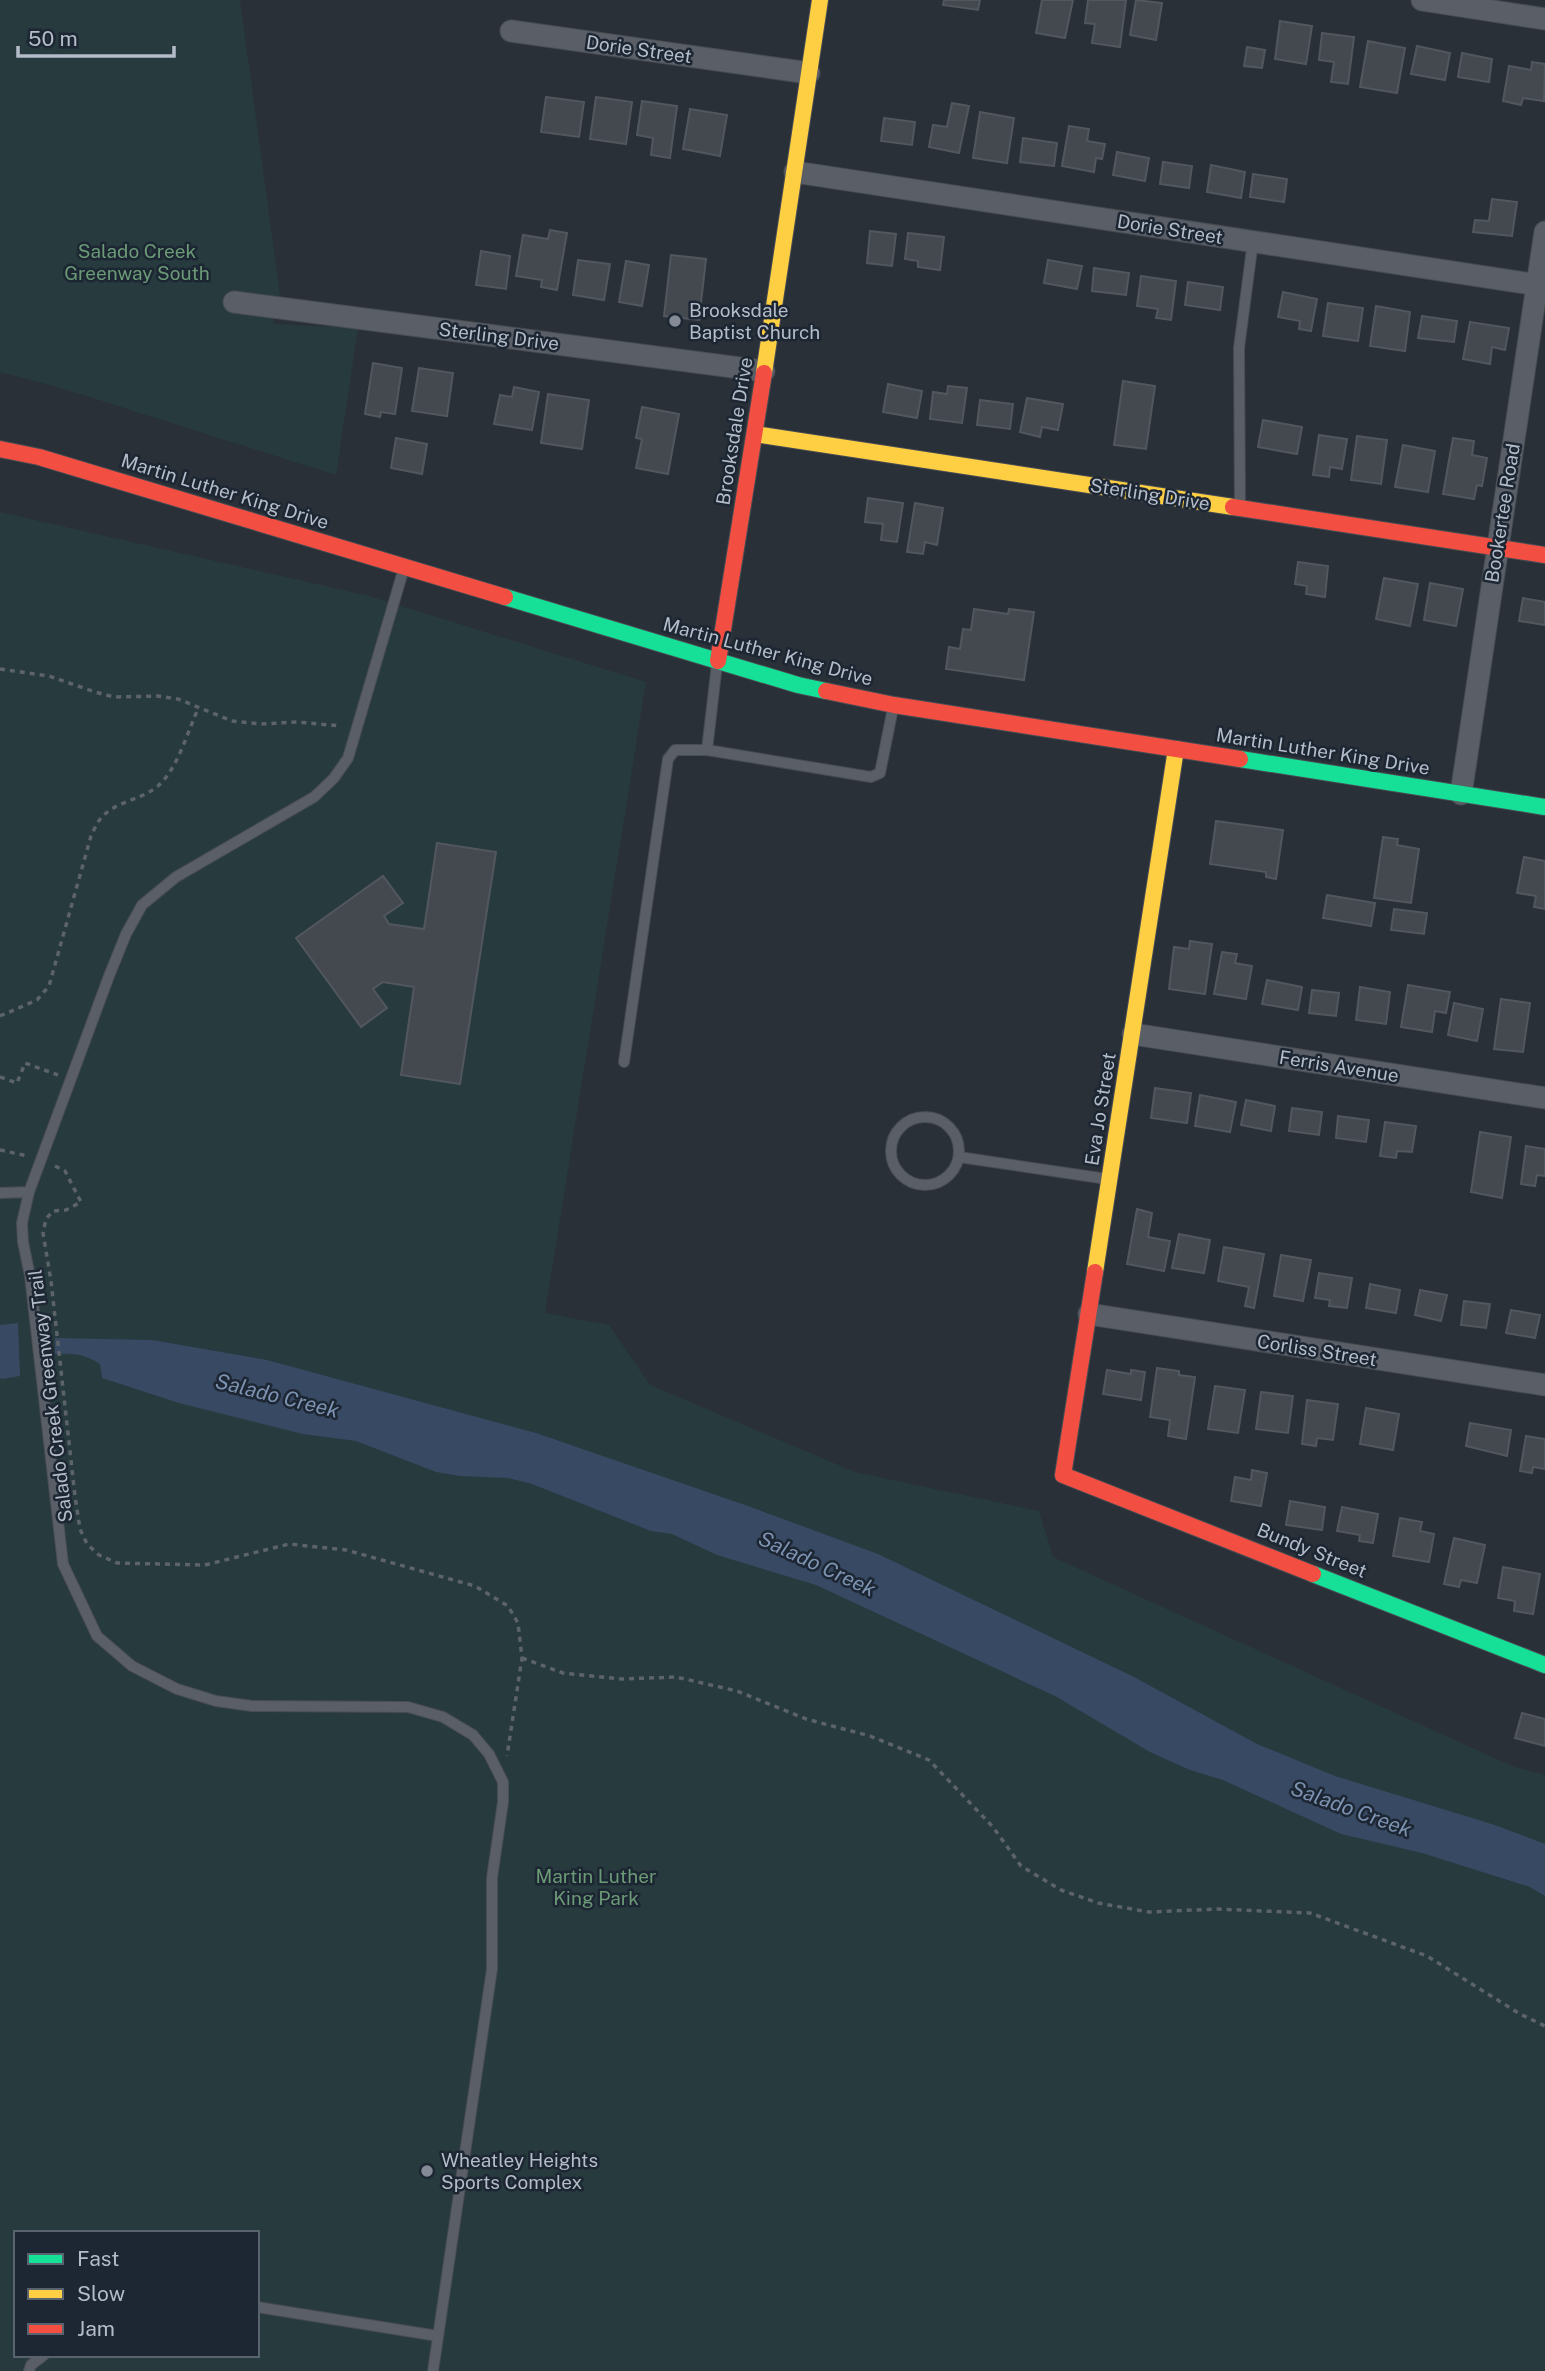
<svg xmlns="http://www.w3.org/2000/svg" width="1545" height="2371" font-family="'Public Sans',sans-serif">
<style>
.green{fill:#273a3e;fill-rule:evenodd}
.water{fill:#384963}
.building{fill:#444950;stroke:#52575f;stroke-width:2}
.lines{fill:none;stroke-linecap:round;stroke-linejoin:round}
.lane-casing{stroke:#484c53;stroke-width:12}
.street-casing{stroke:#484c53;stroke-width:23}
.fast-casing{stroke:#484c53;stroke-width:18}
.slow-casing{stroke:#484c53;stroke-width:18}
.jam-casing{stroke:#484c53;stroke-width:18}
.path{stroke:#5d636a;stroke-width:3.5;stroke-dasharray:5 5;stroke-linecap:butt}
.lane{stroke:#5a5e66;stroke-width:10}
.street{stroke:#5a5e66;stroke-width:21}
.fast{stroke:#16e098;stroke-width:16}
.slow{stroke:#ffcf43;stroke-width:16}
.jam{stroke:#f24e42;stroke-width:16}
.poi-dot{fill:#848b96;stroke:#1d2633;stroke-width:2.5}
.labels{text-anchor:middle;stroke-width:5;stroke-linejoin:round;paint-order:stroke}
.street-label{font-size:19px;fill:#b4bcc9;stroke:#1d2633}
.park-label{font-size:19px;fill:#6b9a76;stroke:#1d2633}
.poi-label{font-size:19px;fill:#b4bcc9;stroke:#1d2633;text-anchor:start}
.water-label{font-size:21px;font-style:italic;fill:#7c92b1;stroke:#1d2633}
</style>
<rect width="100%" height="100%" fill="#2a3038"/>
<path class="green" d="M0,0h240l40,295 -7,29 85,4 -22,147 -275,-87 -61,-16z
M0,512l369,84 277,86 -101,631 64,12 41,60 205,87 184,39 14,46 461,210 31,8v596h-1545zM16,2233h241v122h-241z"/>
<path class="water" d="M18,1323l2,53 -18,3 -2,-1v-53z
M55,1338l97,2 115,20 269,73 212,73 130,48 256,123 123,67 78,32 160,49 50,19v52l-15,-9 -108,-34 -81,-19 -118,-54 -33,-10 -40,-18 -95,-56 -239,-111 -99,-30 -45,-21 -21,-3 -119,-47 -24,-6 -48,-2 -24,-4 -80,-31 -53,-7 -124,-31 -77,-25 -2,-14c-15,-10 -27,-11 -45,-10z"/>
<path class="building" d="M944,0h36l-2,10 -35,-5z
M1042,0h31l-8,38 -29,-5z
M1088,0h38l-6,47 -28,-4 3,-19 -10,-1z
M1136,0l26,3 -6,37 -26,-5z
M1280,21l32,5 -6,38 -31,-5z
M1322,33l32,4 -6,47 -17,-2 3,-20 -15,-2z
M1368,41l37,7 -8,45 -37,-6z
M1417,46l33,7 -5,27 -34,-6z
M1247,47l18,3 -3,18 -18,-2z
M1462,53l30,6 -3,23 -31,-5z
M1532,62l13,2 -1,37 -21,-3 -2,7 -18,-4 6,-35 22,4z
M546,97l38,5 -5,35 -38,-5z
M596,97l36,5 -6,42 -36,-5z
M642,101l35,5 -7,52 -19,-3 2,-17 -16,-3z
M952,103l17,3 -10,47 -30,-6 4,-22 14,2z
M690,109l37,6 -7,41 -37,-7z
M980,112l34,6 -7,45 -34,-5z
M884,118l31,4 -3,23 -31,-4z
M1069,126l20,3 -2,12 18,3 -3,15 -6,-1 -2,14 -32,-6z
M1023,138l34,5 -3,23 -34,-4z
M1117,152l32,6 -4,23 -32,-6z
M1163,162l29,4 -3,22 -29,-4z
M1211,165l34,7 -4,26 -34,-6z
M1253,174l34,5 -3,23 -34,-5z
M1492,199l25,3 -5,34 -39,-4 2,-12 14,1z
M550,230l17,3 -10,57 -16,-3 1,-7 -26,-4 7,-41 25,4z
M870,231l26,3 -4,32 -25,-3z
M908,233l36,4 -4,33 -22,-3v-6l-13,-2z
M481,251l29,5 -4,33 -30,-4z
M671,255l35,4 -7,61 -35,-4z
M578,260l32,4 -6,36 -31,-5z
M1048,260l34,6 -5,23 -33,-6z
M626,261l23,4 -7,41 -23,-4z
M1094,268l35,5 -3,22 -34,-4z
M1141,276l35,5 -5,39 -15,-2 2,-9 -21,-3z
M1188,282l35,5 -3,23 -35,-5z
M1283,292l34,7 -6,32 -12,-2 1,-8 -22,-4z
M1328,303l35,5 -5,33 -35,-5z
M1376,306l34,6 -5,39 -35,-5z
M1422,316l35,5 -3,21 -36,-4z
M1470,322l39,6 -4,22 -13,-3 -2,17 -27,-5z
M373,363l29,5 -7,46 -14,-2 -1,5 -15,-3z
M419,368l34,5 -6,43 -35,-5z
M1123,381l32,5 -9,63 -32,-4z
M888,384l34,7 -5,27 -34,-6z
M948,386l19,2 -5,35 -32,-4 3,-27 14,2z
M514,387l25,5 -7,38 -38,-6 6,-29 12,2z
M548,394l41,6 -7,49 -41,-6z
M1027,398l36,6 -5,26 -16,-3 -2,10 -20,-5z
M980,400l33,4 -3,25 -33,-4z
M642,407l37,7 -11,60 -32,-6 6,-29 -6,-1z
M1263,420l39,7 -5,27 -39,-7z
M1319,435l28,4 -5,30 -12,-2 -1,10 -16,-2z
M1357,436l30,4 -6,44 -30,-4z
M396,438l31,6 -5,30 -31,-6z
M1453,438l21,3 -2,14 15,3 -5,28 -5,-1 -3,14 -31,-5z
M1403,445l32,6 -7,41 -33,-5z
M868,498l35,5 -6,39 -16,-2 2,-16 -18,-2z
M915,503l28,5 -6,37 -12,-3 -2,12 -16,-2z
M1298,562l30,4 -3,31 -19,-3 1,-8 -12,-2z
M1384,578l34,6 -8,42 -34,-7z
M1430,583l33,6 -7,37 -32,-6z
M1523,598l22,4v23l-26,-4z
M974,609l34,5 1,-5 25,3 -10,68 -78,-11 3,-22 11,2 3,-20 8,1z
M1216,821l67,9 -7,49 -10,-2v-5l-56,-8z
M1383,837l15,2 -1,6 22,4 -8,54 -37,-5z
M437,843l59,9 -36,232 -59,-9 13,-88 -31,-5 -10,7 14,19 -26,19 -65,-89 87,-62 20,27 -19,13 5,8 35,5z
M1524,857l21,4v48l-11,-2 2,-11 -19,-3z
M1327,895l48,8 -4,23 -48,-8z
M1394,909l33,4 -3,21 -33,-4z
M1190,941l22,3 -7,50 -36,-5 5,-42 15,2z
M1222,952l15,2 -2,9 17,3 -6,33 -32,-5z
M1267,980l35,7 -4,23 -36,-6z
M1408,985l42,7 -4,21 -11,-2 -3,21 -31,-5z
M1360,987l30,5 -4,32 -30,-4z
M1312,990l27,3 -3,23 -27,-3z
M1501,999l29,4 -7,49 -29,-3z
M1454,1003l29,6 -6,32 -29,-6z
M1155,1088l36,5 -4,30 -36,-5z
M1200,1095l36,7 -6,30 -35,-6z
M1246,1100l29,6 -4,25 -30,-6z
M1292,1108l30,4 -3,23 -30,-4z
M1338,1116l31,4 -3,22 -30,-4z
M1385,1122l31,4 -4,26 -15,-1 -1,7 -16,-2z
M1480,1132l31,5 -9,61 -31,-6z
M1526,1146l19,3v27l-8,-1 -2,11 -14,-2z
M1137,1209l15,4 -4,24 22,4 -6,30 -37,-7z
M1179,1234l31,6 -6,33 -32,-5z
M1224,1247l40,7 -10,54 -9,-2 4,-19 -31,-6z
M1281,1255l30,5 -8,41 -29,-5z
M1319,1273l33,5 -5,30 -18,-2 1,-6 -15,-2z
M1370,1284l30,6 -4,23 -30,-5z
M1420,1290l27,5 -6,26 -26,-6z
M1464,1301l26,3 -4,24 -25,-3z
M1511,1310l29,5 -5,23 -29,-5z
M1157,1368l22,3v4l16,2 -9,62 -18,-3 2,-16 -20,-3z
M1107,1370l24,4v-4l14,2 -4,28 -38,-6z
M1215,1386l30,4 -7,43 -30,-4z
M1261,1392l32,4 -5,37 -32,-4z
M1307,1400l31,4 -5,36 -16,-2 -1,8 -14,-2z
M1366,1408l33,6 -6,36 -33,-6z
M1470,1423l41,7 -4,26 -41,-10z
M1526,1436l19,3v30l-12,-2 -1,6 -12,-2z
M1252,1470l15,3 -6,33 -30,-5 4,-24 16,3z
M1290,1501l35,6 -3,23 -36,-5z
M1342,1507l36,7 -5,29 -14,-2 1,-6 -23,-4z
M1400,1518l22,4 -2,9 14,3 -5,28 -36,-6z
M1454,1538l31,7 -8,38 -16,-3 -2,7 -15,-3z
M1503,1567l37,7 -7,40 -19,-3 1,-10 -17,-3z
M1522,1713l23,6v27l-30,-8z"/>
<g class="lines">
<defs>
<path id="lane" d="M1240,507l-1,-159 14,-107
M404,568l-56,190 -14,20 -20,19 -138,80 -34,28 -16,29 -17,42 -80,216 -7,31 1,19 7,34 33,288 34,72 35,30 45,23 39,12 36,5 156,1 35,10 30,18 16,19 14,28v20l-11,76v91l-59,402
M707,750l10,-86
M624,1062l44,-303 7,-9h32l164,27 9,-4 13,-65
M891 1151a34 34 0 1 1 68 0a34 34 0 1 1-68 0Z
M959,1157l148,22
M0,1193l29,-1
M257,2307l181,29
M29,2371l2,-6 13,-10"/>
<path id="street" d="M1422,0l123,19
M511,31l298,42
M795,172l750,114
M234,302l530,69
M1461,794l84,-562
M1133,1034l412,64
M1089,1314l456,71"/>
<path id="fast" d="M505,597l293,88 28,6
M1240,759l305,48
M1313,1574l232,91"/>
<path id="slow" d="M764,373l56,-373
M755,434l478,73
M1095,1272l81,-523"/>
<path id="jam" d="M0,449l39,8 466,140
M1233,507l312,48
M718,661l46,-288
M826,691l68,14 346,54
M1095,1272l-32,203 250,99"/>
</defs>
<use href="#lane" class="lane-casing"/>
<use href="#street" class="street-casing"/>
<use href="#fast" class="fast-casing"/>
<use href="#slow" class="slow-casing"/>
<use href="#jam" class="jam-casing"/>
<path class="path" d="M0,669l49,7 46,16 19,5 44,-1 20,3 54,22 29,3 36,-2 44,4
M0,1016l37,-16 12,-14 42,-150c3,-6 6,-14 11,-19 14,-16 40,-17 56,-31 20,-18 29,-53 40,-77
M0,1077l17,6 8,-20 33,12
M0,1150l28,6
M55,1166l10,5 16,31 -15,8 -13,1 -7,8 -3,14 8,48 24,215 5,33 7,15 12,11 18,8 88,2 84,-21 57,6 129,36 33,20 10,17 4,35 -15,98
M522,1658l41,15 59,6 54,-2 61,14 69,28 64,17 59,24 64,67 28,39 40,24 37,13 51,9 68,-3 93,4 117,43 93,58 25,12"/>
<use href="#lane" class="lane"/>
<use href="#street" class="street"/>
<use href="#fast" class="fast"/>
<use href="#slow" class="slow"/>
<use href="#jam" class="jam"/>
</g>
<g class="poi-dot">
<circle cx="675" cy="321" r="7"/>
<circle cx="427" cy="2171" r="7"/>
</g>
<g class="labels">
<g class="street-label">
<text transform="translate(639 49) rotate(8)" y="7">Dorie Street</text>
<text transform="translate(1170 229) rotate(9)" y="7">Dorie Street</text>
<text transform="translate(499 336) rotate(7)" y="7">Sterling Drive</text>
<text transform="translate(734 431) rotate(-81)" y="7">Brooksdale Drive</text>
<text transform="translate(225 491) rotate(17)" y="7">Martin Luther King Drive</text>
<text transform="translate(1150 494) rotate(9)" y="7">Sterling Drive</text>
<text transform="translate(1502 513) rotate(-81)" y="7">Bookertee Road</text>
<text transform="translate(768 651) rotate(15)" y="7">Martin Luther King Drive</text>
<text transform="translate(1323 751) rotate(9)" y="7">Martin Luther King Drive</text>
<text transform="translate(1339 1066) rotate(9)" y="7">Ferris Avenue</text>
<text transform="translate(1100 1109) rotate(-81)" y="7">Eva Jo Street</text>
<text transform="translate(1317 1350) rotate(9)" y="7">Corliss Street</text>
<text transform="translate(50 1396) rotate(-97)" y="7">Salado Creek Greenway Trail</text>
<text transform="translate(1312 1550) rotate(22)" y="7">Bundy Street</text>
</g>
<g class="park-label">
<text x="137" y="258">Salado Creek<tspan x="137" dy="22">Greenway South</tspan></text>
<text x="596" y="1883">Martin Luther<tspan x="596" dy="22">King Park</tspan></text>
</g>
<g class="poi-label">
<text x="689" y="317">Brooksdale<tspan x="689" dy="22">Baptist Church</tspan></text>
<text x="441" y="2167">Wheatley Heights<tspan x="441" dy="22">Sports Complex</tspan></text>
</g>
<g class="water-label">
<text transform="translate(277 1396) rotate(14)" y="7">Salado Creek</text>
<text transform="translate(817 1564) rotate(25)" y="7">Salado Creek</text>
<text transform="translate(1351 1809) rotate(20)" y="7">Salado Creek</text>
</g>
</g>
<rect x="14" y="2231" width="245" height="126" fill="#1d2633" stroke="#59626f" stroke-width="2"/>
<rect x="28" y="2254" width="35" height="10" fill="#16e098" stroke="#59626f" stroke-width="2"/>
<text x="77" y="2266" font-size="21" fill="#b4bcc9">Fast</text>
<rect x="28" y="2289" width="35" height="10" fill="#ffcf43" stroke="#59626f" stroke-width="2"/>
<text x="77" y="2301" font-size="21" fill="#b4bcc9">Slow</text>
<rect x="28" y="2324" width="35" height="10" fill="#f24e42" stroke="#59626f" stroke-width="2"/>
<text x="77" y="2336" font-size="21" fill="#b4bcc9">Jam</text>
<path d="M18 46v10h156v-10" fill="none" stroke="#b4bcc9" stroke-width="3.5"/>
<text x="28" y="46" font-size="21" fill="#b4bcc9" stroke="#1d2633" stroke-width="5" paint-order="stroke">50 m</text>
</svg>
